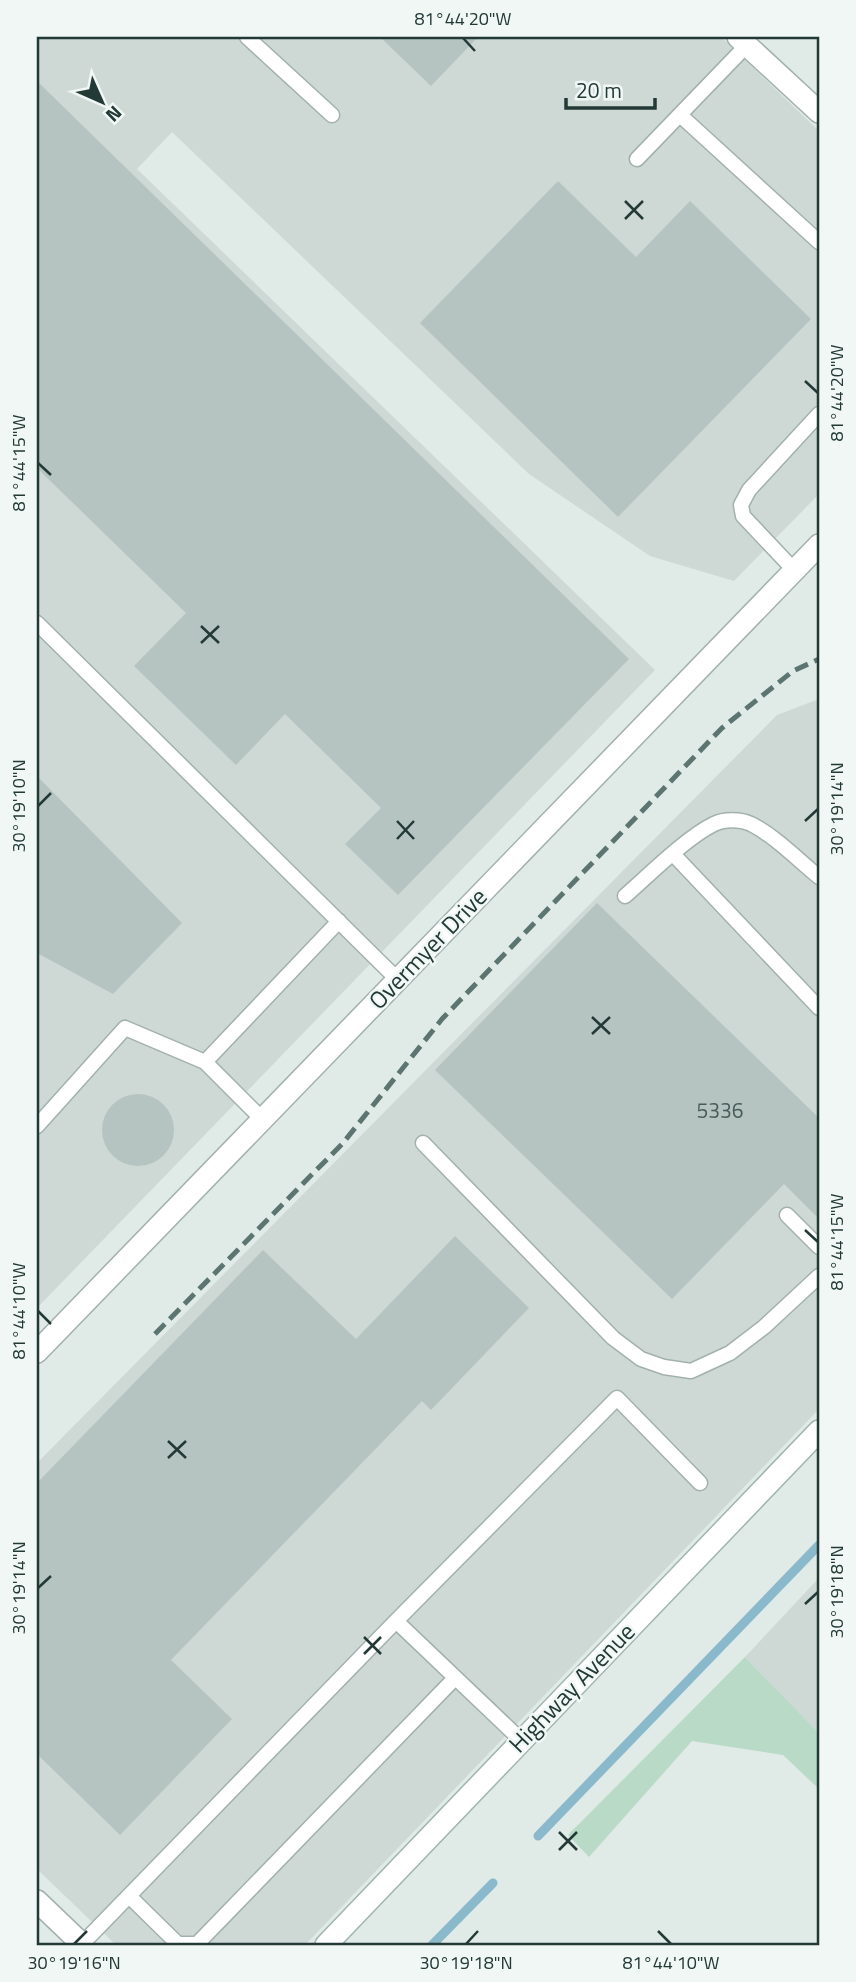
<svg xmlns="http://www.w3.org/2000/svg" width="856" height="1982" font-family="'Titillium Web',sans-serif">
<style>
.built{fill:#ced9d6}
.green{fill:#b9dac7}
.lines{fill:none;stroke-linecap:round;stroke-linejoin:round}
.stream{stroke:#8ab9cc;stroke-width:9}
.building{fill:#b5c4c0}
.lane-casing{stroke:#a3b1ae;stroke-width:17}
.street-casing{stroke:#a3b1ae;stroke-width:24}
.secondary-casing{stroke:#a0b5b0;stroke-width:24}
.lane{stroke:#fff;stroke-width:14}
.street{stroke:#fff;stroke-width:21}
.secondary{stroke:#fff;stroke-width:21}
.rail{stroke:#5c7571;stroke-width:5;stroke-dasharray:14 7;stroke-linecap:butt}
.ticks{fill:none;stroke:#223936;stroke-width:2.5}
.labels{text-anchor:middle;stroke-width:5;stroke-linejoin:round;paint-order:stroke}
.number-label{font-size:21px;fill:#475c58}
.street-label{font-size:24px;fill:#223936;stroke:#f0f7f4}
.neatline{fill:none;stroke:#223936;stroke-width:2.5}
.ticks-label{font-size:18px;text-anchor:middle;fill:#223936}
</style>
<rect width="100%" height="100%" fill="#e0eae7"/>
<path class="built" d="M37,37h684l98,94v363l-85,87 -84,-25 -121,-82 -357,-342 -35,37 518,501 -618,638z
M819,699v710l-514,536h-189l-79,-76v-406l740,-748z
M819,1578v155l-74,-76z"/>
<path class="green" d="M745,1657l74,76v56l-36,-34 -91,-14 -103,116 -21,-22z"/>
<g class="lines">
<path class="stream" d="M538,1836l281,-291
M432,1945l61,-62"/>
</g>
<path class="building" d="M380,37h98l-47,49z
M37,81l592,578 -231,236 -53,-51 36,-36 -96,-94 -49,51 -102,-99 52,-53 -149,-145z
M558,181l78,76 54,-56 121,118 -193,198 -198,-194z
M37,776l145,147 -69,71 -76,-41z
M597,903l222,215v101l-35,-35 -112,115 -237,-229z
M102 1130a36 36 0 1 1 72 0a36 36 0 1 1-72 0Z
M455,1236l74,72 -98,102 -9,-9 -251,259 61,59 -112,116 -83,-81v-271l226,-233 93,89z"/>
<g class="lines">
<defs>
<path id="lane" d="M247,37l85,78
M680,115l139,127
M637,159l110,-114
M795,571l-52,-55 -2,-11 8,-15 70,-76
M37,623l361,357
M674,855l145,153
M625,896c24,-21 62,-59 89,-72 10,-5 26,-5 37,0 24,12 47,36 68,53
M205,1062l134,-141
M37,1126l88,-98 80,34 57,57
M423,1143l190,195 28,21 23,8 27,4 39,-18 34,-26 55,-51
M787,1215l32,32
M522,1741l-126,-120 221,-223 83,85
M129,1896l49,48h19l258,-266
M82,1944l314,-323"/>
<path id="street" d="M738,37l81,75
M37,1352l782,-807
M37,1901l46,44"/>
<path id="secondary" d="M326,1945l493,-514"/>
</defs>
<use href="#lane" class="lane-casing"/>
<use href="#street" class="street-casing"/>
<use href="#secondary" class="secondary-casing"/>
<use href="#lane" class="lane"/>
<use href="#street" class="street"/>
<use href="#secondary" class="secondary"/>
<path class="rail" d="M155,1334l188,-191 99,-124 280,-291 71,-57 26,-12"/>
</g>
<path class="ticks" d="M463,38l12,13M625,201l18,18M625,219l18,-18M805,381l13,12M38,463l13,12M201,626l18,17M201,643l18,-17M38,806l13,-13M397,821l17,18M805,821l13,-12M397,839l17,-18M592,1017l18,17M592,1034l18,-17M805,1230l13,12M38,1311l13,13M168,1441l18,17M168,1458l18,-17M38,1588l13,-12M805,1604l13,-12M364,1637l17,17M364,1654l17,-17M559,1832l18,18M559,1850l18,-18M658,1931l13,13M74,1944l13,-13M466,1944l12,-13"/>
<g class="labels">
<g class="number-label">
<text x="720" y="1118">5336</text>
</g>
<g class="street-label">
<text transform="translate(428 949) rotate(-46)" y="8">Overmyer Drive</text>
<text transform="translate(572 1688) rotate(-46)" y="8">Highway Avenue</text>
</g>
</g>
<rect width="856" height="1982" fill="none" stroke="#f0f7f4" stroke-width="77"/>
<g transform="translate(102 102) rotate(135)" stroke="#f0f7f4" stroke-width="5" paint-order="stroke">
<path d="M0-5L12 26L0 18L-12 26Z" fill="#223936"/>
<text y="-10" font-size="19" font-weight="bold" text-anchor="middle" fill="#223936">N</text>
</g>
<path d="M566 98v10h89v-10" fill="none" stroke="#223936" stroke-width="3.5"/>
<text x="576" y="98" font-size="21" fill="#223936" stroke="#f0f7f4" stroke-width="5" paint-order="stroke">20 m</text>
<rect x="38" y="38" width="780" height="1906" class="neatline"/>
<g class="ticks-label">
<text x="463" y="25">81°44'20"W</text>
<text transform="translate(837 393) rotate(-90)" y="6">81°44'20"W</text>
<text transform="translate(19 463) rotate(-90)" y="6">81°44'15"W</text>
<text transform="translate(19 806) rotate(-90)" y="6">30°19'10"N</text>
<text transform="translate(837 809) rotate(-90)" y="6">30°19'14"N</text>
<text transform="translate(837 1242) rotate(-90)" y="6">81°44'15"W</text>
<text transform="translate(19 1311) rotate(-90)" y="6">81°44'10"W</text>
<text transform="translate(19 1588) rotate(-90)" y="6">30°19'14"N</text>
<text transform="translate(837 1592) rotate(-90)" y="6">30°19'18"N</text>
<text x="74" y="1969">30°19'16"N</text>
<text x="466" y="1969">30°19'18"N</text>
<text x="671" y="1969">81°44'10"W</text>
</g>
</svg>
